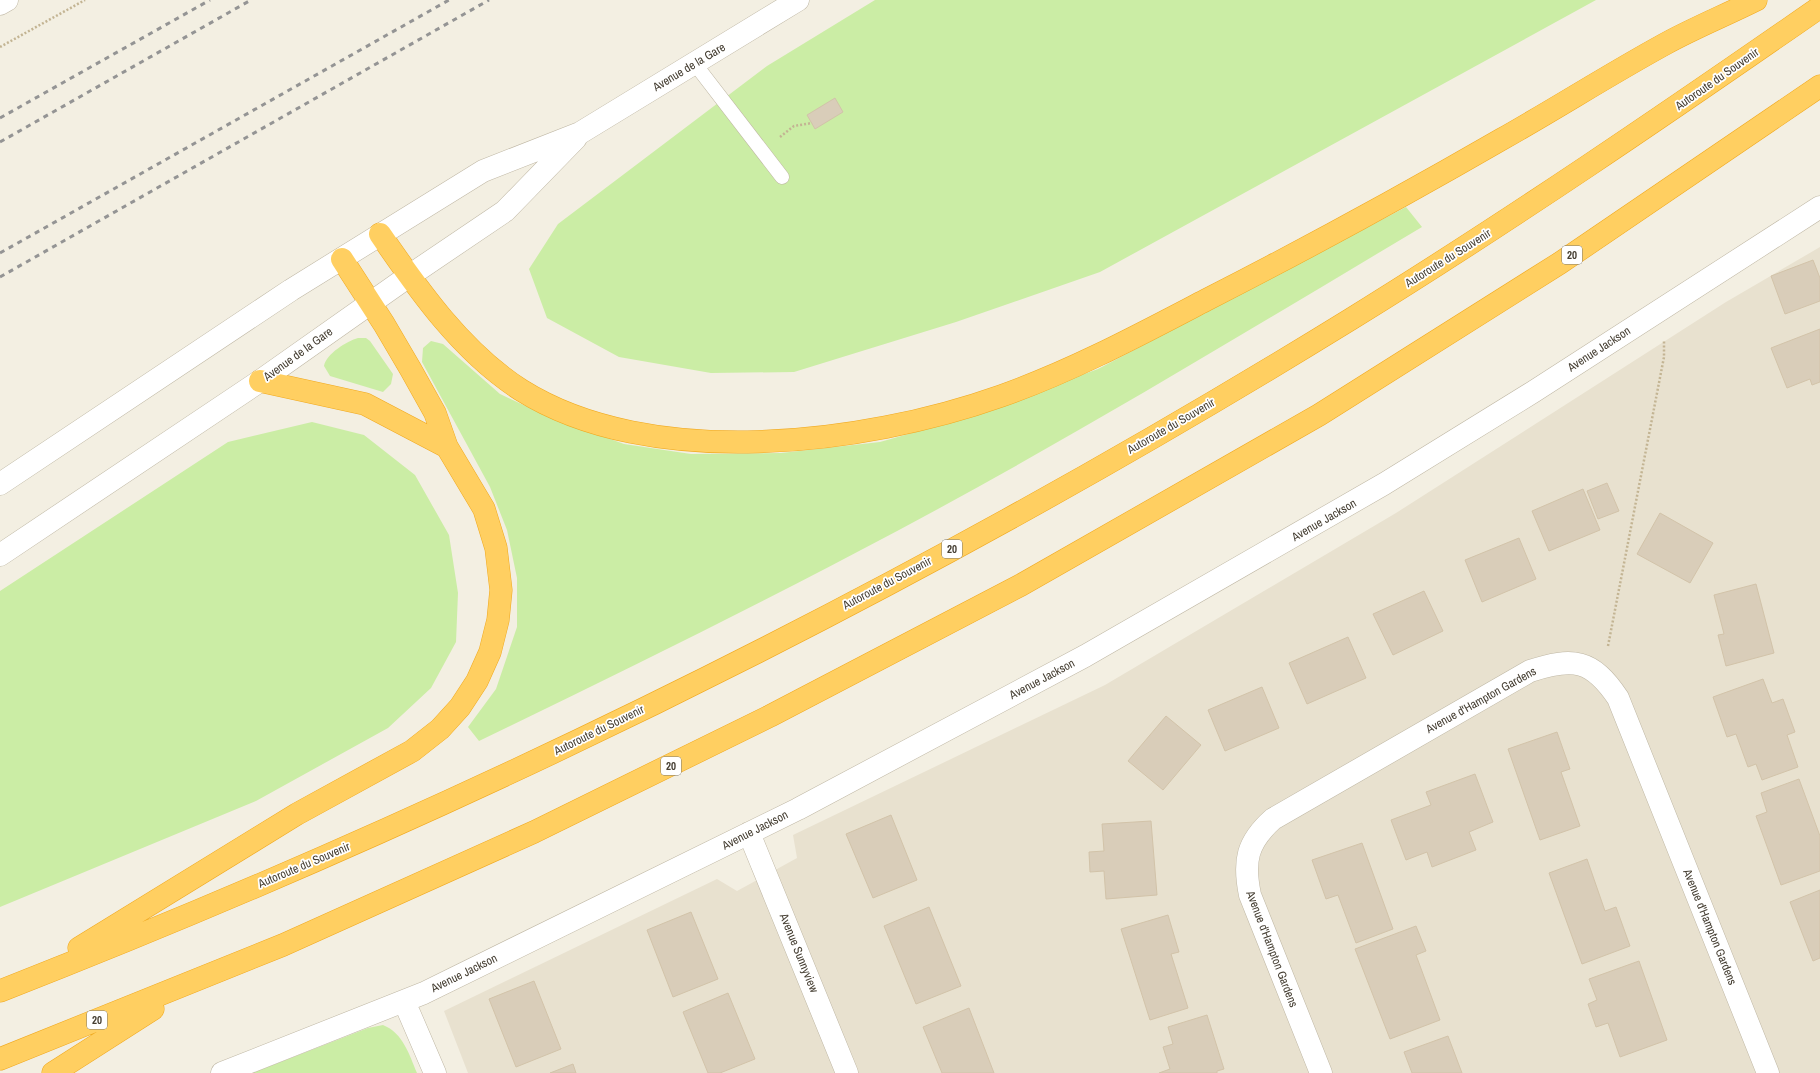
<svg xmlns="http://www.w3.org/2000/svg" width="1820" height="1073" font-family="'Archivo Narrow',sans-serif">
<style>
.residential{fill:#e8e1cf}
.green{fill:#cbeda5}
.building{fill:#d9cdb9;stroke:#d2c3a9}
.lines{fill:none;stroke-linecap:round;stroke-linejoin:round}
.service-casing{stroke:#bfb7a4;stroke-width:15}
.minor-casing{stroke:#bfb7a4;stroke-width:23}
.tertiary-casing{stroke:#bfb7a4;stroke-width:23}
.motorway-casing{stroke:#f0a920;stroke-width:23}
.path{stroke:#c3b493;stroke-width:2.5;stroke-dasharray:2 2;stroke-linecap:butt}
.service{stroke:#fff;stroke-width:14}
.minor{stroke:#fff;stroke-width:22}
.tertiary{stroke:#fff;stroke-width:22}
.motorway{stroke:#ffcf61;stroke-width:22}
.rail{stroke:#949494;stroke-width:3;stroke-dasharray:5 5;stroke-linecap:butt}
.labels{text-anchor:middle;stroke-width:3.5;stroke-linejoin:round;paint-order:stroke}
.shield{fill:#fff;stroke:#7d7870;stroke-width:1}
.shield-label{font-size:11px;font-weight:bold;fill:#453e32}
.street-label{font-size:12px;fill:#453e32;stroke:#fff}
</style>
<rect width="100%" height="100%" fill="#f3efe2"/>
<path class="residential" d="M1820,247v826h-1352l-24,-62 273,-132 20,12 60,-33 -4,-23 312,-150 291,-172 330,-211z"/>
<path class="green" d="M875,0h721l-496,272 -144,50 -162,50 -83,1 -92,-16 -72,-39 -18,-49 29,-45 209,-158z
M1406,207l16,20c-173,103 -345,208 -523,303 -139,74 -279,143 -420,211l-11,-14 28,-38 21,-62v-49l-10,-48 -17,-43 -68,-125 1,-14 8,-7 12,3 57,50 47,22 77,28 67,10 90,-1 99,-11 78,-22 140,-51z
M358,338h8l4,3 23,33 -2,10 -8,8 -53,-16 -6,-10c2,-12 23,-25 34,-28z
M312,422l52,13 51,40 34,60 9,58 -2,49 -25,46 -43,40 -132,73 -256,106v-316l228,-149z
M383,1025c20,8 26,29 34,48h-165l116,-45z"/>
<path class="building" d="M835,98l8,14 -28,17 -8,-14z
M1813,260l7,18v23l-35,13 -14,-38z
M1820,329v53l-8,3 -2,-6 -23,9 -16,-40z
M1607,483l12,28 -21,8 -11,-28z
M1583,489l17,41 -51,21 -17,-40z
M1660,513l53,30 -23,40 -53,-29z
M1519,538l17,41 -54,23 -17,-42z
M1756,584l18,69 -48,13 -8,-31 6,-1 -10,-39z
M1424,591l19,40 -50,24 -20,-41z
M1348,637l18,41 -59,26 -18,-41z
M1763,679l9,24 11,-4 12,33 -8,3 11,32 -36,13 -6,-16 -8,3 -12,-33 -9,3 -14,-40z
M1262,687l17,41 -54,23 -17,-41z
M1166,716l35,29 -38,45 -35,-29z
M1557,732l13,37 -9,3 19,54 -40,14 -32,-91z
M1475,774l18,48 -24,10 7,18 -44,17 -5,-15 -21,8 -15,-40 40,-15 -5,-13z
M1799,779l21,57v35l-39,14 -25,-69 11,-4 -6,-19z
M891,815l26,65 -44,18 -27,-64z
M1151,821l6,74 -51,4 -2,-28 -14,1 -1,-20 15,-1 -2,-27z
M1362,843l31,86 -37,14 -18,-48 -12,4 -14,-39z
M1587,859l18,52 11,-4 14,39 -48,18 -33,-91z
M1820,890v68l-7,3 -23,-59z
M929,907l32,79 -45,18 -32,-78z
M691,912l27,67 -45,18 -26,-67z
M1168,915l11,37 -8,2 17,54 -38,12 -29,-91z
M1416,926l10,25 -10,4 24,65 -50,19 -35,-90z
M1639,961l28,79 -47,17 -12,-34 -12,4 -8,-23 9,-4 -8,-21z
M534,981l27,68 -45,18 -27,-68z
M728,993l27,66 -35,14h-12l-25,-61z
M969,1008l25,65h-52l-19,-46z
M1207,1015l17,54 -7,2v2h-58l11,-4 -7,-22 10,-3 -5,-17z
M1448,1036l14,37h-50l-8,-21z
M573,1064l3,9h-26z"/>
<g class="lines">
<defs>
<path id="service" d="M695,64l87,113"/>
<path id="minor" d="M749,833l98,240
M404,1001l31,72
M222,1073l202,-80 374,-184 287,-153 299,-172 149,-92 287,-185
M1321,1073l-71,-178c-7,-34 -3,-53 23,-76l257,-148c43,-14 62,-12 88,27l150,375"/>
<path id="tertiary" d="M0,4l7,-4
M0,484l291,-194 192,-119 97,-38 218,-133
M0,555l260,-174 149,-105 96,-65 71,-73"/>
<path id="motorway" d="M380,234c39,57 82,118 141,156 129,81 342,55 480,6 71,-25 138,-61 205,-96 100,-51 199,-105 296,-161 55,-31 108,-65 163,-95 29,-16 61,-29 91,-44
M260,381l105,23 82,43
M79,948l218,-134 115,-63 28,-22 20,-22 17,-26 13,-29 8,-32 3,-30 -5,-42 -12,-39 -37,-62 -12,-34 -24,-43 -27,-46 -42,-65
M0,991c469,-183 923,-408 1351,-672 160,-99 315,-205 469,-312
M0,1059l283,-114 251,-113 236,-116 251,-131 298,-170 241,-152 260,-177
M53,1073l100,-64"/>
</defs>
<use href="#service" class="service-casing"/>
<use href="#minor" class="minor-casing"/>
<use href="#tertiary" class="tertiary-casing"/>
<use href="#motorway" class="motorway-casing"/>
<path class="path" d="M0,47l85,-47
M780,137l14,-11 18,-3
M1608,646l56,-289v-16"/>
<use href="#service" class="service"/>
<use href="#minor" class="minor"/>
<use href="#tertiary" class="tertiary"/>
<use href="#motorway" class="motorway"/>
<path class="rail" d="M0,118l210,-118
M0,142l251,-142
M0,253l449,-253
M0,277l489,-277"/>
</g>
<g class="labels">
<g class="shield">
<rect x="1562" y="246" width="20" height="18" rx="3"/>
<rect x="942" y="540" width="20" height="18" rx="3"/>
<rect x="661" y="757" width="20" height="18" rx="3"/>
<rect x="87" y="1011" width="20" height="18" rx="3"/>
</g>
<g class="shield-label">
<text x="1572" y="259">20</text>
<text x="952" y="553">20</text>
<text x="671" y="770">20</text>
<text x="97" y="1024">20</text>
</g>
<g class="street-label">
<text transform="translate(689 67) rotate(-31)" y="4">Avenue de la Gare</text>
<text transform="translate(1717 79) rotate(-35)" y="4">Autoroute du Souvenir</text>
<text transform="translate(1448 258) rotate(-32)" y="4">Autoroute du Souvenir</text>
<text transform="translate(1599 349) rotate(-33)" y="4">Avenue Jackson</text>
<text transform="translate(298 354) rotate(-36)" y="4">Avenue de la Gare</text>
<text transform="translate(1171 426) rotate(-30)" y="4">Autoroute du Souvenir</text>
<text transform="translate(1324 520) rotate(-30)" y="4">Avenue Jackson</text>
<text transform="translate(887 583) rotate(-28)" y="4">Autoroute du Souvenir</text>
<text transform="translate(1042 679) rotate(-28)" y="4">Avenue Jackson</text>
<text transform="translate(1481 700) rotate(-29)" y="4">Avenue d'Hampton Gardens</text>
<text transform="translate(599 730) rotate(-26)" y="4">Autoroute du Souvenir</text>
<text transform="translate(755 830) rotate(-27)" y="4">Avenue Jackson</text>
<text transform="translate(304 865) rotate(-23)" y="4">Autoroute du Souvenir</text>
<text transform="translate(1710 927) rotate(68)" y="4">Avenue d'Hampton Gardens</text>
<text transform="translate(1272 949) rotate(69)" y="4">Avenue d'Hampton Gardens</text>
<text transform="translate(799 953) rotate(68)" y="4">Avenue Sunnyview</text>
<text transform="translate(464 973) rotate(-26)" y="4">Avenue Jackson</text>
</g>
</g>
</svg>
